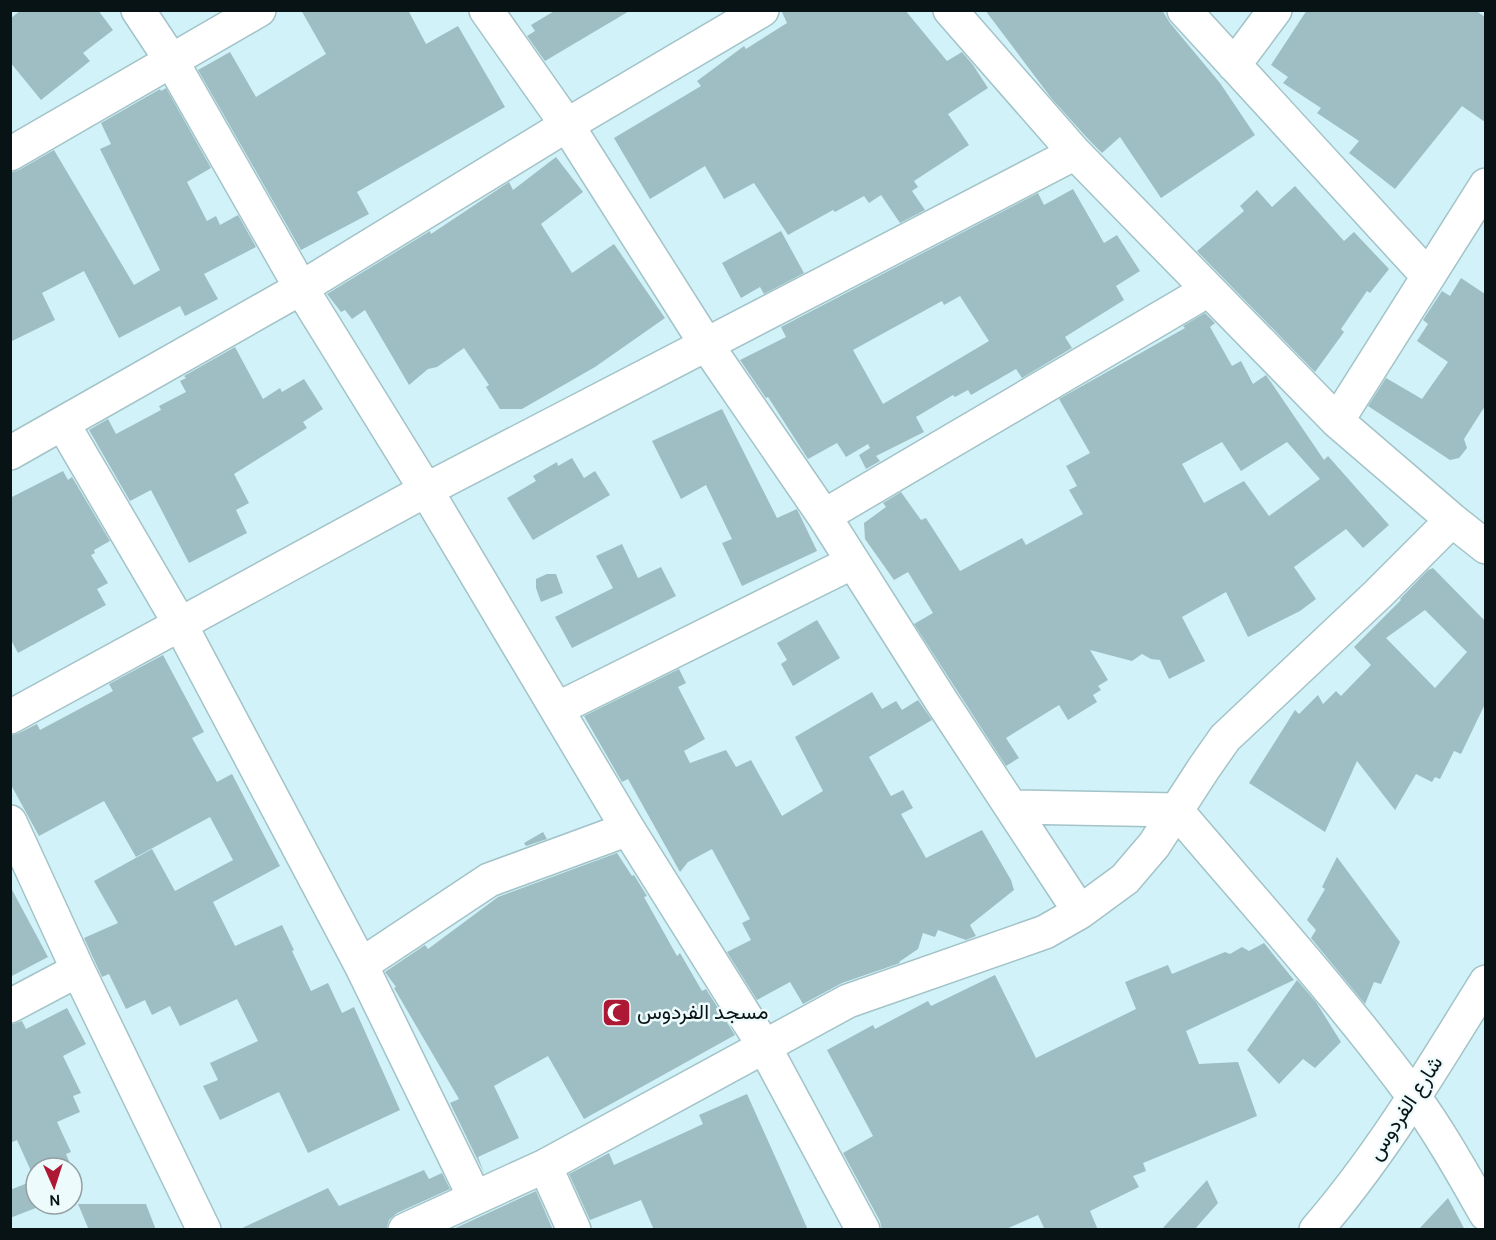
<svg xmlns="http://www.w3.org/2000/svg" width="1496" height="1240" font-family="Karla,Vazirmatn,sans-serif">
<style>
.building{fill:#9ebec3;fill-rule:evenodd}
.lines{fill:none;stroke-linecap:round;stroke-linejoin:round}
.minor-casing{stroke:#a3c3c8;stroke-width:36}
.minor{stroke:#fff;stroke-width:33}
.labels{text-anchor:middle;stroke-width:5;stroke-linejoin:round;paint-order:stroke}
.poi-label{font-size:21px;fill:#081315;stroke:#eefbfd;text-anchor:start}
.street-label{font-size:21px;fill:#081315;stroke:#eefbfd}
</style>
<rect width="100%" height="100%" fill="#d1f2f8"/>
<path class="building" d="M21,10h77l15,20 -30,23 7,8 -49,39 -31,-38v-43z
M301,10h107l18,34 32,-18 47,81 -148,85 12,22 -68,36 -103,-180 32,-18 26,45 70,-43z
M556,10h75l-86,51 -18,-25 8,-5 -4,-6z
M781,10h124l42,51 15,-9 11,13 15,23 -40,26 21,31 -55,36 4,6 -6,4 13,19 -25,13 -19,-28 -12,8 -5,-7 -29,16 -2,-2 -45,25 -34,-52 -30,16 -19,-33 -55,33 -36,-61 87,-52 -4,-5 47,-35 2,3 41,-26z
M985,10h177l8,13 50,60 35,52 -94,63 -41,-61 -18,16 -13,-13 -37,-41z
M1307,10h168l10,7v105l-23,-16 -67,83 -46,-36 10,-12 -42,-28 4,-5 -38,-25 5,-6 -17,-12z
M166,88l45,80 -24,14 20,39 9,-5 4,9 18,-10 18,32 -52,27 14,25 -33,17 -5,-10 -61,32 -35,-67 -42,22 13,27 -45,22v-169l9,-3 35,-20 80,135 26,-15 -60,-121 11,-5 -10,-21 59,-34 1,2z
M556,157l27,35 -42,32 31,49 42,-29 51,74 -70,49 -73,42h-22l-14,-22 3,-2 -25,-37 -27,19 -9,2 -19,16 -44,-75 -13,9 -7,-9 -4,2 -14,-18 103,-63 1,3 78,-52 4,8z
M1295,186l49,55 10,-9 35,37 -19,24 -3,-2 -26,38 3,3 -29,40 -118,-121 47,-40 -4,-5 17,-16 15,17z
M1073,189l31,54 13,-8 23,36 -24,15 8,14 -59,37 7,11 -50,30 -6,-9 -45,26 -3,-5 -13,7 -2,-2 -37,22 8,15 -48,24 4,5 -14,8 -7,-14 11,-7 -2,-4 -22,13 -9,-14 -29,16 -40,-62 -2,1 -26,-38 46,-23 -5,-10 257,-134 6,12zM960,296l29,45 -106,63 -30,-54 89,-49 2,4z
M781,231l23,42 -40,21 -4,-7 -19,11 -19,-35z
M1461,278l24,16v112l-21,33 3,9 -8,10 -9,2 -82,-54 18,-28 36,21 26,-37 -31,-21 11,-17 -5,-4 19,-29 8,5z
M1205,313l10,10 -5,4 22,39 9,-5 12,23 13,-9 58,85 4,-4 61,69 -26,23 -17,-19 -52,38 22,32 -16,12 -52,26 -22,-45 -44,25 23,44 -36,18 -9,-19 -9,-1 -9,-5 -10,7 -42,-11 18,30 -10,6 3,4 -8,5 4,7 -29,18 -9,-15 -53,33 13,20 -13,8 -92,-142 19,-11 -25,-41 -14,8 -29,-41 -1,-16 22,-16 -3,-4 18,-11 20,28 5,-2 34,53 62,-33 4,7 57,-31 -14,-24 8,-4 -11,-20 24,-13 -31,-54 126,-71 -2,-2zM1222,442l19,29 46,-29 33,37 -51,37 -25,-35 -40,22 -22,-39z
M235,347l28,52 17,-11 2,4 22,-13 19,30 -20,13 4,6 -73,46 15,29 -13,7 11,23 -58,30 -38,-73 -21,11 -41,-71 19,-11 8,15 45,-24 -2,-4 27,-14 -6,-11 6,-3 -2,-2z
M722,409l55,109 20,-9 20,42 -75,35 -20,-43 10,-4 -26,-54 -25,14 -29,-58z
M572,458l12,20 11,-7 15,24 -77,45 -26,-42 29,-17 -3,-5 24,-14 1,4z
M63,471l5,9 4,-3 38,64 -16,9 1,3 -4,2 17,28 -11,6 9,16 -88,48 -8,-15v-140z
M622,544l16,34 23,-11 15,29 -104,52 -17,-31 58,-29 -17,-32z
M1433,568l52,53v83l-24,50 -7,-3 -14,28 -5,-2 -3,5 -16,-8 -21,36 -38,-49 -32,71 -76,-49 46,-73 4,4 19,-19 5,9 13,-13 5,5 30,-31 -17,-18 47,-47 -1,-1 28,-29zM1425,610l42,42 -32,36 -49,-50z
M547,574h9l7,19 -22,9 -5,-14v-9z
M817,620l23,38 -47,28 -12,-22 6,-4 -10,-17z
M163,655l41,77 -12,6 25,44 15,-8 48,92 -67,36 22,44 47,-21 12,25 -2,1 19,40 17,-8 14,30 12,-6 46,103 -92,43 -29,-61 -59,28 -17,-34 15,-6 -8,-17 48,-22 -21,-42 -57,27 -10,-20 -18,9 -7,-15 -19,9 -17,-35 -7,3 -18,-39 34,-15 -24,-42 58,-32 23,42 58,-31 -23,-43 -74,40 -32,-56 -65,35 -29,-53v-47l9,-3 18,-9 3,6 73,-39 -4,-7z
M679,669l7,14 -8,4 27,52 -21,12 6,12 36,-13 10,17 15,-7 31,56 41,-25 -28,-54 77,-45 10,17 14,-8 6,9 16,-10 14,20 -63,37 22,39 12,-6 10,18 -12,6 25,44 56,-28 29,50 3,10 -44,35 6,11 -10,4 -28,-10 -3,7 -12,-4 -5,16 -19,13 1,1 -58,20 -39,21 -13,-22 -33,18 -30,-48 24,-12 -9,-17 8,-4 -38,-70 -24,13 -8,10 -52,-93 -6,3 -38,-66z
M543,832l4,7 -21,7 -2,-3z
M617,853l15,23 2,-1 13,21 -3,1 33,59 3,-3 22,38 4,-2 29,46 -151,84 -36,-63 -54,30 25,52 -41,19 6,16 -34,-70 9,-4 -65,-111 2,-1 -11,-15 40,-27 3,4 70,-52z
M1337,857l63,85 -19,42 -7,-2 -9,22 -54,-66 5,-8 -9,-10 18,-31 -3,-2z
M10,886l38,71 -38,20z
M1264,943l30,37 -108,51 13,33 39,-2 19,54 -114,47 3,8 -13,5 6,11 -49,24 8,19h-53l-7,-15 -34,15h-122l-2,-9 -37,-68 30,-17 -46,-86 46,-25 2,4 53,-28 3,5 64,-31 41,83 100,-49 -11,-27 43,-17 4,9 53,-22 5,2 12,-7 7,4z
M1297,980l19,22 25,40 -26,26 -12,-9 -24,25 -32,-34z
M67,1008l19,36 -23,12 18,37 -8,3 7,16 -23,10 14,30 -5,2 15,35 -9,4v-25h-36v36h10l-36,14v-28l25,-10 -18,-40 -7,3v-118l12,-4 4,8z
M747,1094l61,136h-154l-13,-30 -51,20 -21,-46 40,-21 5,12 89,-41 -4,-9z
M424,1170l5,9 13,-6 8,16 -53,24 -8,7 -3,10h-148l90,-42 11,18z
M1207,1180l11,23 -24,27h-33z
M536,1191l17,39h-102z
M1448,1198l17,32h-47z
M78,1204h68l10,26h-67z"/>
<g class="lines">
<defs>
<path id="minor" d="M138,10l33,50 130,228 125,202 202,339 136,217 99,184
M486,10l81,115 139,219 118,172 118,186 138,210
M950,10l125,143 262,268 115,99 34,27
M1184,10l244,266
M1234,65l41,-55
M10,154l249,-144
M1337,421l149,-236
M63,424l117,200 181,341 114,233
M10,453l291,-165 266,-163 195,-115
M824,516l384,-226
M557,709l296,-147
M10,717l416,-227 649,-337
M1011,807l165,3c80,94 165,188 238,287 27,37 49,77 72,117
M10,822l68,148 126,260
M361,965l128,-85 139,-51
M10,1006l68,-36
M545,1166l29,64
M405,1230l140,-64 303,-165 197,-69 35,-20 45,-33 29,-34 50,-77 21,-30 153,-144 74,-74
M1316,1230c66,-76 117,-163 170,-248"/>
</defs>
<use href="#minor" class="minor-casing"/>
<use href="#minor" class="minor"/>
</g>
<defs>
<symbol id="mosque-square" viewBox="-11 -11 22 22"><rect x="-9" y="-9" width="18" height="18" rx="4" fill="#ad1834" stroke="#eefbfd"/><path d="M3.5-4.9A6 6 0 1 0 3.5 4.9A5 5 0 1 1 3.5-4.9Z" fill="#fff"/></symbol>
</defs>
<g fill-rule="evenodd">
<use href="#mosque-square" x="600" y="996" width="33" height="33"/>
</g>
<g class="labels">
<g class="poi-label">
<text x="637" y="1019">مسجد الفردوس</text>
</g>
<g class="street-label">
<text transform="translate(1405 1108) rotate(-57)" y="7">شارع الفردوس</text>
</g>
</g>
<rect width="1496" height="1240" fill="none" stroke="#081315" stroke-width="24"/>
<g transform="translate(54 1186) rotate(177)"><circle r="28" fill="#eefbfd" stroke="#929ea0" stroke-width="1.5"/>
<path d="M0-4.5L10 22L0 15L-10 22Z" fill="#ad1834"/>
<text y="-9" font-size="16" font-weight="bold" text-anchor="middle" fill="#081315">N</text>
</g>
</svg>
